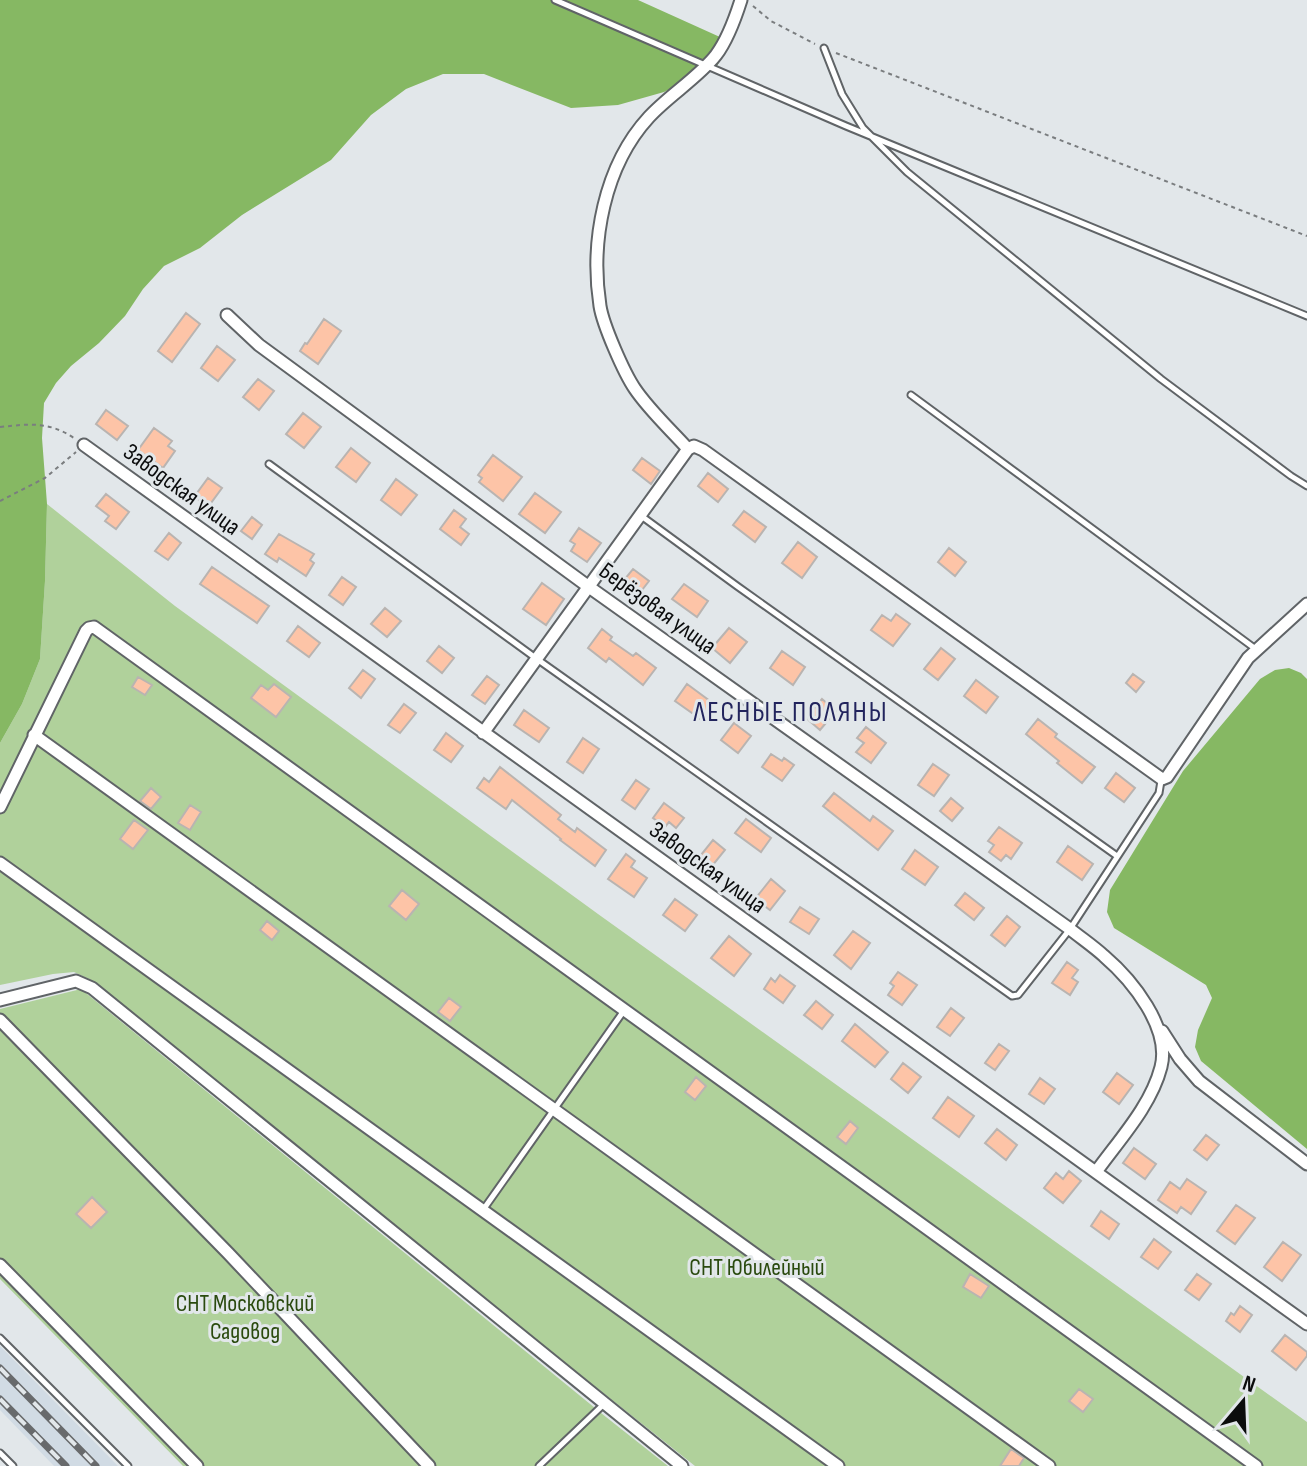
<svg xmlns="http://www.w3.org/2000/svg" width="1307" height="1466" font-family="'Sofia Sans Condensed',sans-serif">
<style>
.built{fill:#d1dbe4}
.green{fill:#b0d19b}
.forest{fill:#86b863}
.building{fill:#fdc4a7;stroke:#b9b4b1;stroke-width:2}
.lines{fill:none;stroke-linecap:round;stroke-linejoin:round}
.service-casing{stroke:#606467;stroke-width:9}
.minor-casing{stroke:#606467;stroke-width:15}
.path{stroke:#7a7d7f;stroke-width:2;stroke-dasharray:4 4;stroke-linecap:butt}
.service{stroke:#fff;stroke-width:5}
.minor{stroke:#fff;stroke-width:11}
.rail-casing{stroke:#686a6c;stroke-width:7}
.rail{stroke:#e2e7ea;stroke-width:4;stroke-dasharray:12;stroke-linecap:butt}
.labels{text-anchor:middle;stroke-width:6;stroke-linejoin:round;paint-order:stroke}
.street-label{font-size:24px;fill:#0b0c0d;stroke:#e2e7ea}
.park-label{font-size:24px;fill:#2a4a0e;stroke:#e2e7ea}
.quarter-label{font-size:28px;letter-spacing:2px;fill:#22245d;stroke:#e2e7ea}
</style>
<rect width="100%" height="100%" fill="#e2e7ea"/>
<path class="built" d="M0,1346l118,120h-64l-54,-56z"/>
<path class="green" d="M47,504l128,102 423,308 709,508v44h-612l-264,-210 -342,-277 -15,-7 -21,2 -53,11v-242l22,-39 18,-45 5,-78z
M81,989l525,428 62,49h-485l-183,-187v-270z"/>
<path class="forest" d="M0,0h638l93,42 -14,24 -53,26 -46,13 -47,3 -87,-34h-41l-37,15 -35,26 -40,45 -89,55 -42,33 -36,18 -21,23 -18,27 -26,27 -28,23 -15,17 -12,20 -2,35 5,66 -2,77 -5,78 -18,45 -22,39z
M1289,668l12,5 6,6v470l-106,-88 -6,-14 3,-17 14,-32 -6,-13 -92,-57 -7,-16 3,-22 73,-119 77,-92 15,-9z"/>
<path class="building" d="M186,313l14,11 -28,38 -14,-11z
M324,319l17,12 -23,33 -18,-13 5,-8 2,1z
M217,346l18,14 -17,21 -17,-13z
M258,379l16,12 -15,19 -16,-13z
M106,410l22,16 -11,14 -21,-16z
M303,413l18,14 -17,21 -18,-14z
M154,428l18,13 -4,5 7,5 -12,17 -25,-18z
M351,448l19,15 -14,19 -20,-15z
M493,455l29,22 -19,24 -24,-19 3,-4 -4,-3z
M642,458l18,13 -9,13 -18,-14z
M708,473l20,16 -10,13 -20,-16z
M208,478l14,10 -14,19 -14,-10z
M396,479l21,16 -16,20 -20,-15z
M535,493l26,19 -16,21 -26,-19z
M106,494l23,18 -13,17 -11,-8 4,-5 -13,-10z
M454,510l12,9 -6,8 9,7 -8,11 -21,-16z
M744,511l22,16 -11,15 -22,-17z
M252,517l10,8 -10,14 -11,-8z
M579,528l22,15 -14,19 -16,-11 4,-7 -5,-3z
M169,533l12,10 -13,17 -13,-9z
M279,534l35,20 -4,6 4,3 -8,13 -27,-18 -2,4 -12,-8z
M798,542l19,15 -15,21 -20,-15z
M949,548l17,14 -11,14 -17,-14z
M212,567l57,39 -12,17 -57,-39z
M633,569l16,12 -14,18 -16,-13z
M342,577l14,10 -13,18 -14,-10z
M542,583l22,16 -18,26 -23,-16z
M684,584l24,17 -11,16 -25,-18z
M385,608l16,13 -14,16 -16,-13z
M896,614l14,10 -17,22 -22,-16 11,-15 9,6z
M298,626l22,17 -11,14 -22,-16z
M729,628l18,14 -17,21 -18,-15z
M602,629l10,8 -2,3 23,16 3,-3 20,15 -13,17 -34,-27 -3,4 -18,-14z
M439,646l15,12 -12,15 -15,-12z
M941,648l14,11 -17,21 -14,-11z
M782,651l23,16 -12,18 -23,-17z
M363,670l12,9 -14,19 -12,-10z
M1133,674l11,8 -8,10 -10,-9z
M487,676l12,9 -14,19 -13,-9z
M138,677l14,8 -7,10 -13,-8z
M976,680l22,17 -12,16 -22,-17z
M274,684l17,13 -15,20 -25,-19 10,-13 7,5z
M687,684l27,20 -12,16 -27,-19z
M822,699l14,12 -16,19 -14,-12z
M404,704l12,9 -16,20 -12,-8z
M524,710l25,18 -10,14 -25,-17z
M1038,719l19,15 -2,3 40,30 -13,16 -25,-20 2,-2 -33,-27z
M734,723l17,13 -13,17 -17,-13z
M866,727l20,16 -15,20 -15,-11 8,-9 -7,-5z
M446,733l17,13 -12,16 -17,-12z
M583,738l16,11 -16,24 -16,-11z
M771,754l11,7 2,-3 10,7 -12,16 -20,-14z
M933,764l16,11 -15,21 -16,-11z
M500,767l61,48 -3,4 17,13 2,-4 29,22 -11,16 -35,-26 1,-1 -49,-39 -6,9 -29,-21 7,-10 5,4z
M1116,773l19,15 -11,14 -19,-14z
M636,780l13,9 -14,20 -13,-9z
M151,788l10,9 -10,12 -11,-8z
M834,793l36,28 3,-5 20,15 -15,19 -55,-44z
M951,798l12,10 -11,13 -12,-10z
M664,803l20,15 -8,10 -7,-6 -4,5 -12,-9z
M190,805l11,7 -11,18 -12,-7z
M746,819l25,19 -10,14 -26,-19z
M134,820l14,10 -15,19 -13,-10z
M999,827l23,16 -11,16 -5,-4 -5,6 -12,-9 5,-7 -6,-4z
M713,840l12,10 -13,16 -12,-10z
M1068,846l25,18 -11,16 -25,-18z
M915,850l23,17 -13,18 -23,-16z
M626,854l9,7 -4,6 16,11 -13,19 -26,-18z
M771,879l14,12 -15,19 -15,-11z
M402,890l17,14 -13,16 -17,-14z
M965,893l19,15 -10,12 -19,-15z
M675,899l22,16 -12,16 -22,-16z
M800,907l19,12 -10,15 -19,-12z
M1007,916l13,11 -15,19 -14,-11z
M267,921l12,10 -7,9 -12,-10z
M853,931l17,12 -19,26 -17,-14z
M729,936l22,18 -17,22 -23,-18z
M1067,962l11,8 -6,8 6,4 -8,13 -18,-12z
M898,972l19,13 -15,20 -14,-10 6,-9 -4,-3z
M780,975l15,11 -12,17 -19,-14 7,-11 4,4z
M449,998l12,9 -11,14 -12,-9z
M816,1001l17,14 -11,14 -18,-14z
M951,1008l13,10 -14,18 -13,-9z
M855,1024l33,28 -13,15 -33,-26z
M999,1044l10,7 -14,19 -10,-7z
M903,1063l18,14 -13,16 -17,-14z
M1117,1073l16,12 -14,19 -16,-12z
M696,1077l10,9 -11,14 -10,-8z
M1040,1078l15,11 -11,15 -15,-10z
M948,1097l26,19 -15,21 -26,-19z
M850,1121l8,7 -12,16 -9,-7z
M997,1129l20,16 -11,15 -21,-17z
M1206,1135l13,10 -12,15 -13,-10z
M1134,1148l22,16 -11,15 -22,-16z
M1069,1171l12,10 -18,22 -19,-15 12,-15 7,6z
M1187,1179l19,13 -15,22 -10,-7 -4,6 -19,-13 12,-18 10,7z
M92,1197l15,15 -16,16 -15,-14z
M1236,1205l19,13 -20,26 -18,-13z
M1101,1211l18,13 -10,15 -18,-13z
M1154,1239l17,13 -13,17 -17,-12z
M1283,1242l18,13 -19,26 -18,-14z
M970,1274l19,12 -8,12 -18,-11z
M1197,1274l14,10 -12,16 -14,-10z
M1240,1306l12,9 -12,17 -14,-11 5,-8 3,2z
M1285,1335l22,17v4l-11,14 -24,-19z
M1079,1389l14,10 -10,13 -14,-11z
M1011,1449l13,9 -5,8h-19z"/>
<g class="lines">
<defs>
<path id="service" d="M555,0l291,126 461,190
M824,48l18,46 21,34 44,44 254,207 130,97 16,10
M911,395l346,255
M269,464l268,195 475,337 6,-1 52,-66 89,-136 2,-12
M640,515l97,71 380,270
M483,1210l140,-198
M0,1338l128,128
M0,1453l13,13
M539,1466l65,-62"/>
<path id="minor" d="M227,315l32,30 330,242 481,342c11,9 23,17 34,27 28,24 67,72 57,111 -10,39 -42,73 -65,105
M84,445l1223,879
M688,449l6,-3 9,4 459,329 5,-2 81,-119 59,-54
M688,449c-18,-20 -38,-38 -53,-60 -11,-16 -32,-64 -35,-83 -10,-64 4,-140 49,-189 19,-21 50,-40 67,-62 12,-16 19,-36 25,-55
M483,733l205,-284
M34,735l1015,731
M0,807l86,-176 3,-3 5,-1 1162,839
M0,863l838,603
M0,1000l76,-19 16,7 590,478
M0,1020l228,233 201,213
M1162,1031l18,28 19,22 108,83
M0,1265l197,201"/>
</defs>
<use href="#service" class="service-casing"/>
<use href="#minor" class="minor-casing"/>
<path class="path" d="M753,6l18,15 44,23
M836,53l471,183
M0,427c30,-3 48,-6 74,11
M0,501l45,-23 31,-26"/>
<use href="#service" class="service"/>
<use href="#minor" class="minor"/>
<defs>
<path id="rail" d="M0,1368l96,98
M0,1399l66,67"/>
</defs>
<use href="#rail" class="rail-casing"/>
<use href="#rail" class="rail"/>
</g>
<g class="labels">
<g class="street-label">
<text transform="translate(182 489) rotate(36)" y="8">Заводская улица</text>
<text transform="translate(658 608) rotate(36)" y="8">Берёзовая улица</text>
<text transform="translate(708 867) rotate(36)" y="8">Заводская улица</text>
</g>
<g class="park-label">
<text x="757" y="1275">СНТ Юбилейный</text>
<text x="245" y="1311">СНТ Московский<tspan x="245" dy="28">Садовод</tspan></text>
</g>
<g class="quarter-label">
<text x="791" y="721">ЛЕСНЫЕ ПОЛЯНЫ</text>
</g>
</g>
<g transform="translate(1243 1402) rotate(19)" stroke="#e2e7ea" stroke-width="6" paint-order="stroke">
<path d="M0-6L14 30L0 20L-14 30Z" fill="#0b0c0d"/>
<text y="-12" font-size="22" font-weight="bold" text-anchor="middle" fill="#0b0c0d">N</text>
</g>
</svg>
